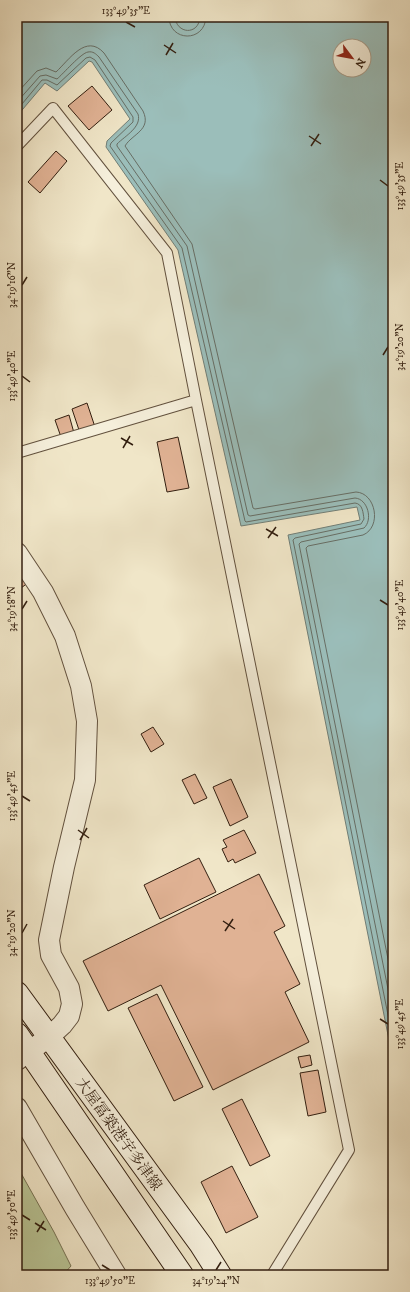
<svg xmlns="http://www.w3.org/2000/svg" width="410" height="1292" font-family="'IM FELL DW Pica','Noto Serif JP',serif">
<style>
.green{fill:#b9c596;stroke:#767253}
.water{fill:#9bbeba;stroke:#717e76;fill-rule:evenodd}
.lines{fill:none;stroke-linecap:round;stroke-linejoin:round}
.shore{stroke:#676e65;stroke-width:1}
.building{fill:#e0b294;stroke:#331f10}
.service-casing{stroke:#62513e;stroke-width:12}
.minor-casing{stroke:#62513e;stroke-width:22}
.secondary-casing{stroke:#331f10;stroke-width:24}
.service{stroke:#f5efdb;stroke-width:10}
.minor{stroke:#f5efdb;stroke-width:20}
.secondary{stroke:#f5efdb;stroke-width:22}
.ticks{fill:none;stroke:#331f10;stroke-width:1.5}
.labels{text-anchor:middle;stroke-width:3;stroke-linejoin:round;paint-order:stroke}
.street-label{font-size:15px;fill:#331f10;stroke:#f5efdb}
.neatline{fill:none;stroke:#331f10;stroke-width:1.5}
.ticks-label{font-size:10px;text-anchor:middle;fill:#331f10}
</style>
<rect width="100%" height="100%" fill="#f0e6c8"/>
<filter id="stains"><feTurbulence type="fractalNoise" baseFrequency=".005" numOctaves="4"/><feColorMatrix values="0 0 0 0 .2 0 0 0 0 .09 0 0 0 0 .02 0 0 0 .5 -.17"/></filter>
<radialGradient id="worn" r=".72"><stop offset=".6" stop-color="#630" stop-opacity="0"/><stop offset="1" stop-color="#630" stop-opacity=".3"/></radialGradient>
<path class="green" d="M17,1166l37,66 17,34 -8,9h-46z"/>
<path class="water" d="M17,17h165l6,5 5,-5h200v1043l-105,-525 72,-15 -3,-13 -116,19 -63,-276 -72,-103 1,-6 23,-22 -38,-57 -3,-1 -32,30 -12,-8 -28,33zM340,46h24v24h-24z"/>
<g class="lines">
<path class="shore" d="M169,17c0,25 36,26 37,0
M175,17c1,17 24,19 25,0
M17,93l20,-22 9,-3 10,4c13,-12 30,-39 48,-19l39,58c9,19 -11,23 -18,35l67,98 61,264 2,1 101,-17c20,1 26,35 7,43l-55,11 -2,2 87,436
M17,102l23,-26 6,-1 11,4c6,-5 24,-26 31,-27 5,-1 8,2 11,5l39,57c4,13 -13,22 -21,30v2l70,100 61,269 2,1 105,-18c13,1 18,22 9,30l-63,14 -2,2 94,470
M17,110l25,-30h5l10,5 29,-27 4,-1 5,3 38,57v5l-22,21 -1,3 72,102 63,273 1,1 109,-19c8,1 8,10 9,16l-3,5 -66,14 -2,2 100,500"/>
</g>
<path class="building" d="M92,86l20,24 -23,20 -21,-24z
M56,151l11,10 -27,32 -12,-11z
M87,403l8,24 -15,6 -8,-24z
M69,415l5,18 -13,4 -6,-17z
M178,437l11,51 -22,4 -10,-50z
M17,566l12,16 -12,9z
M153,727l11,17 -13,8 -10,-18z
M195,774l12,24 -13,6 -12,-24z
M231,779l17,38 -18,9 -17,-39z
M244,830l12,23 -21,10 -2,-4 -5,3 -6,-13 5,-2 -4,-7z
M199,858l17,34 -56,27 -16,-34z
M259,874l26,52 -11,6 26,52 -15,8 24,50 -96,48 -52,-105 -53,26 -25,-50z
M157,994l46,93 -29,14 -46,-93z
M310,1055l2,10 -11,3 -3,-11z
M318,1070l8,42 -18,4 -8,-43z
M242,1099l28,57 -20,10 -28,-57z
M232,1166l26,51 -32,16 -25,-51z"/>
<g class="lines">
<defs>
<path id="service" d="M17,146l36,-38 114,145 29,147 -179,53
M196,400l153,750 -77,125"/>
<path id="minor" d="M17,553l26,39 22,44 16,50 6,35 -2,59 -21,87 -15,73 2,15 18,33 3,16 -3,12 -7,9 -13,12 -32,23
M17,1108l58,100 41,67"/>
<path id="secondary" d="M17,993l184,252 19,30
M17,1034l165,241"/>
</defs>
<use href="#service" class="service-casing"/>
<use href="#minor" class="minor-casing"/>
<use href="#secondary" class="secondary-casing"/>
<use href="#service" class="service"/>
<use href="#minor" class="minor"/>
<use href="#secondary" class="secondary"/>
</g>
<path class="ticks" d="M126,22l9,5M164,45l12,8M166,55l7,-12M309,136l12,8M311,146l8,-12M380,180l8,6M22,285l5,-8M383,355l5,-8M22,376l8,6M121,438l12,7M123,448l7,-12M266,529l12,7M268,538l8,-11M380,600l8,5M22,609l5,-8M22,796l8,5M78,830l11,8M80,840l7,-12M223,921l12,8M225,931l8,-12M22,933l5,-9M380,1019l8,5M22,1215l8,5M35,1223l11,7M37,1232l7,-11M102,1265l8,5M216,1270l5,-8"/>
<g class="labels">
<g class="street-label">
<text transform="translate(119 1134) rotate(54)" y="5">大屋冨築港宇多津線</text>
</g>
</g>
<rect width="410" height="1292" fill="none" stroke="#f0e6c8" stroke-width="44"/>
<g transform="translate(352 58) rotate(122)"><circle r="19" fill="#f5efdb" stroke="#a79c8a"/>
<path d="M0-3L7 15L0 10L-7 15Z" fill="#8f2418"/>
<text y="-6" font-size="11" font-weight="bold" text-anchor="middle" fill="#331f10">N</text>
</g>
<rect x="22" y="22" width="366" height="1248" class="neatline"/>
<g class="ticks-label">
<text x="126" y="14">133°49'35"E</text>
<text transform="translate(399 186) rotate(-90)" y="4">133°49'35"E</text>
<text transform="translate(11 285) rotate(-90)" y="4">34°19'16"N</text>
<text transform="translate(399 347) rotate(-90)" y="4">34°19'20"N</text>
<text transform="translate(11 376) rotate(-90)" y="4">133°49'40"E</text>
<text transform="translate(399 605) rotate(-90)" y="4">133°49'40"E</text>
<text transform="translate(11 609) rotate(-90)" y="4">34°19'18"N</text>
<text transform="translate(11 796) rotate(-90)" y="4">133°49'45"E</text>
<text transform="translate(11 933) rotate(-90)" y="4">34°19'20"N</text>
<text transform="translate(399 1024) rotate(-90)" y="4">133°49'45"E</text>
<text transform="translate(11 1215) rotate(-90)" y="4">133°49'50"E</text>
<text x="110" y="1284">133°49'50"E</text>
<text x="216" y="1284">34°19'24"N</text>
</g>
<rect width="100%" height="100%" filter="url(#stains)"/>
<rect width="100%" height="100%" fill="url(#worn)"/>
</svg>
